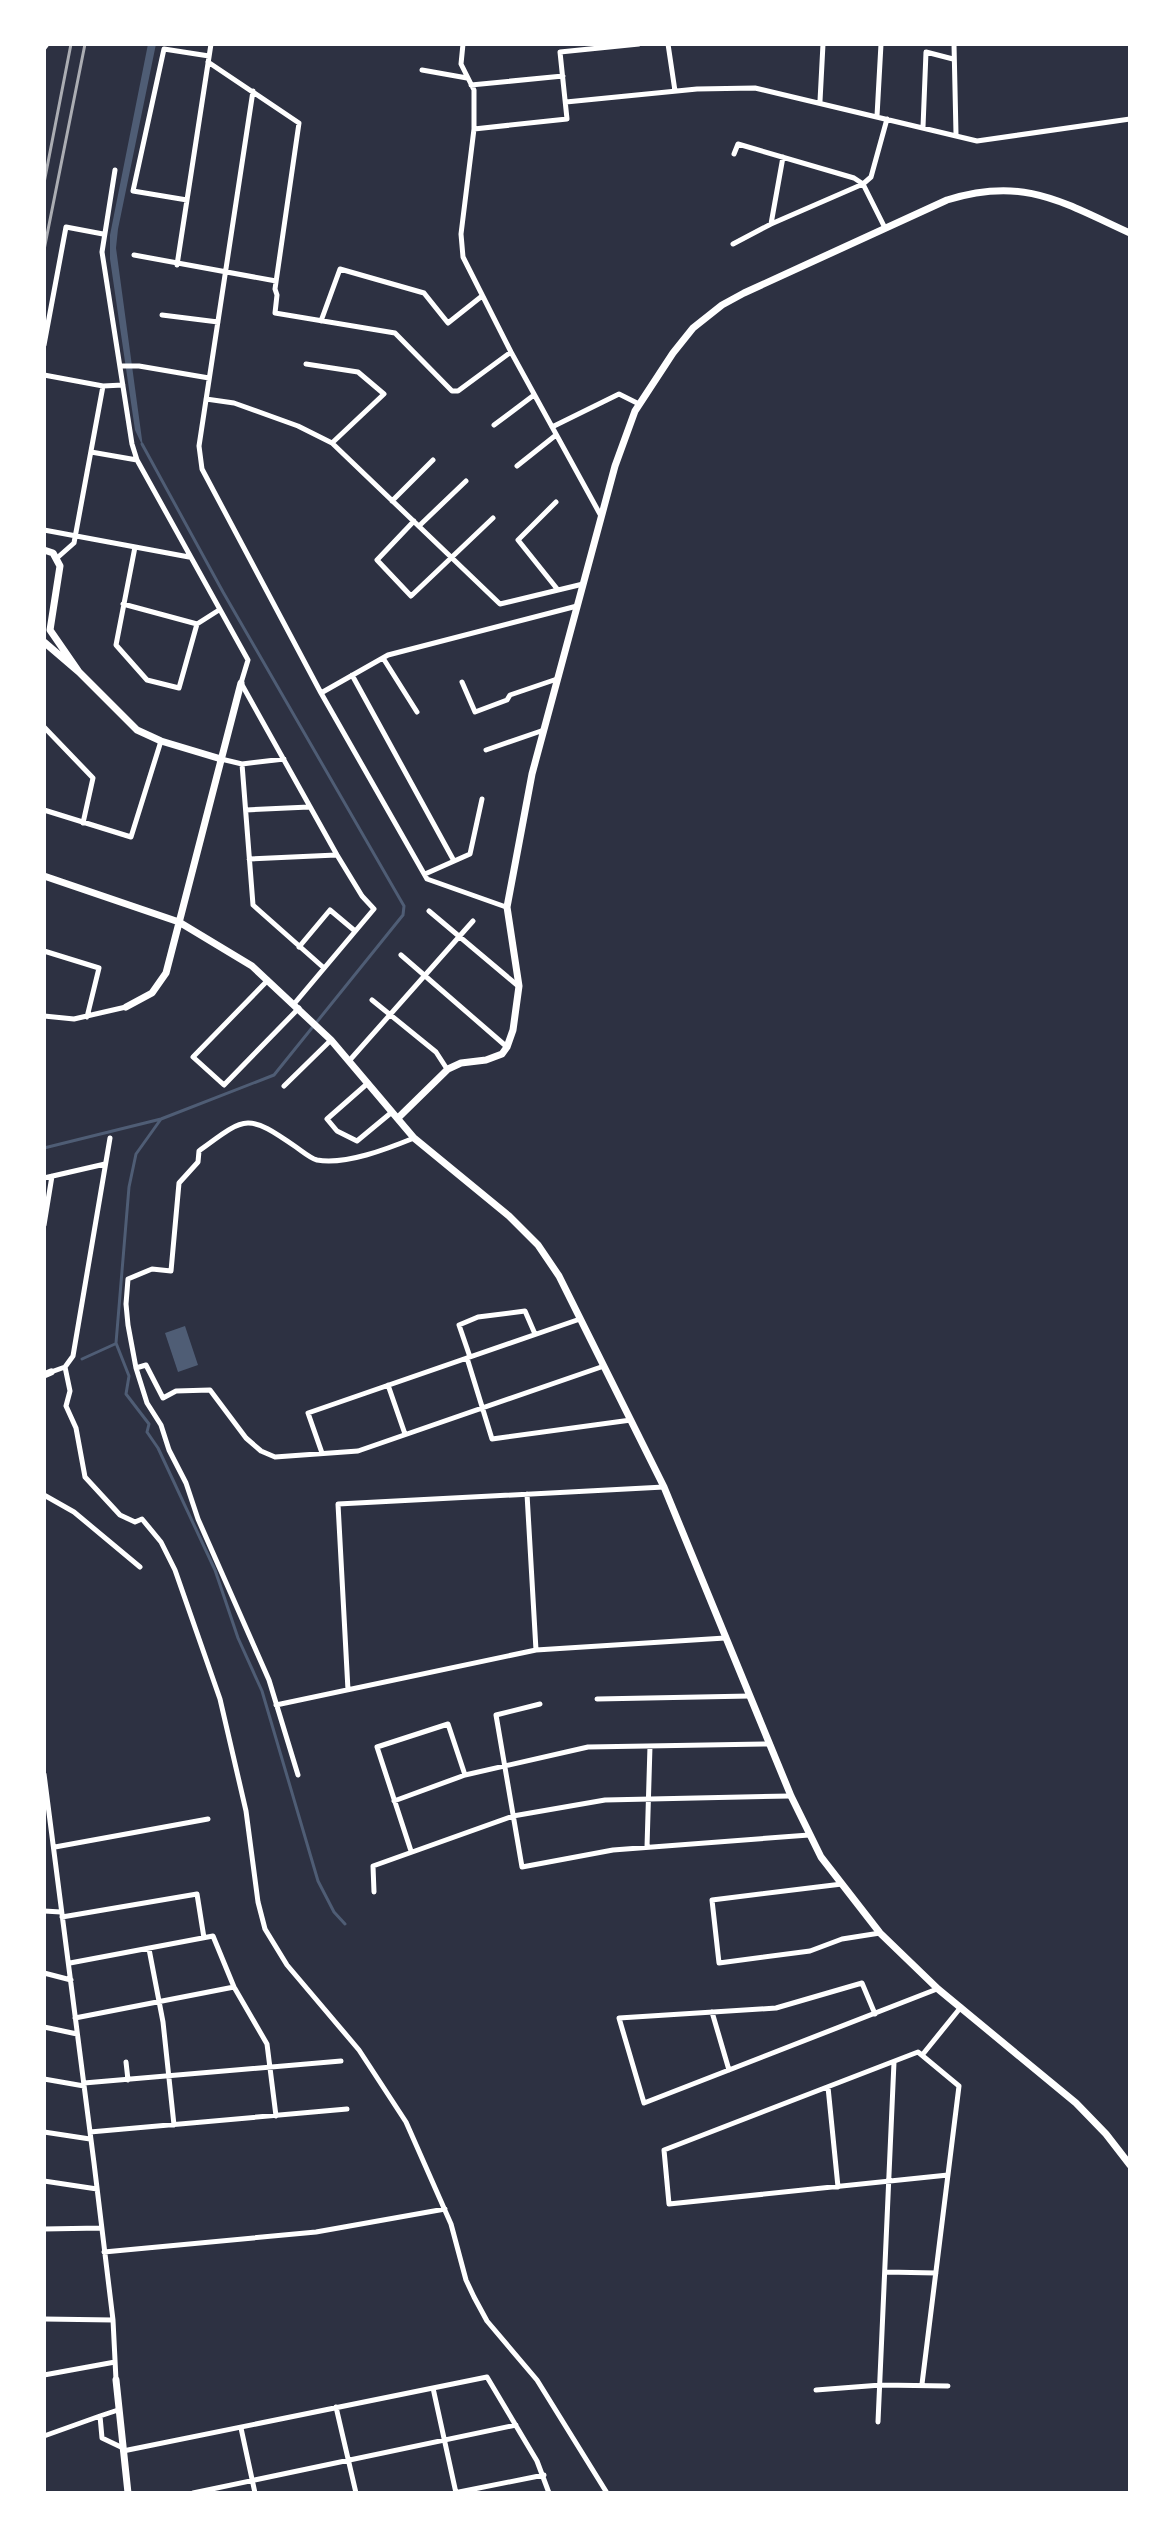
<svg xmlns="http://www.w3.org/2000/svg" width="1174" height="2537" font-family="Quicksand,sans-serif">
<style>
.water{fill:#4f5d75}
.lines{fill:none;stroke-linecap:round;stroke-linejoin:round}
.stream{stroke:#4f5d75;stroke-width:3}
.minor{stroke:#fff;stroke-width:5}
.tertiary{stroke:#fff;stroke-width:7}
.rail{stroke:#abadb3;stroke-width:3}
</style>
<rect width="100%" height="100%" fill="#2d3142"/>
<path class="water" d="M148,44h8l-38,185 -2,19 27,199 -8,-17 -25,-171v-24z
M185,1326l13,39 -20,7 -13,-39z"/>
<g class="lines">
<path class="stream" d="M161,1119l-25,35 -7,33 -13,156 13,33 -3,18 23,30 -2,8 11,16 57,122 23,68 24,53 56,190 16,31 11,12
M44,1148l117,-29 113,-44 129,-160 1,-9 -181,-314 -81,-148
M82,1359l33,-15"/>
<path class="minor" d="M463,44l-2,20 13,26v39l-13,105 2,23 48,95 90,164
M668,44l7,47
M954,44l2,90
M44,48l3,-4
M208,62l91,61 -24,166 2,6 -2,18 120,20 57,58h6l53,-39
M422,70l45,8
M471,85l92,-9
M253,91l-54,355 3,23 119,224 106,186 79,28
M820,101l3,-57
M566,102l131,-13 58,-1 222,53 153,-22
M877,116l4,-72
M923,127l3,-75 27,7
M474,129l93,-10 -7,-67 79,-8
M734,154l4,-10 116,34 9,6 22,44
M115,170l-13,82 30,192 5,16 111,200 -7,23 96,172 25,41 12,13 -80,95
M187,200l-54,-9 31,-142 45,7
M771,224l12,-67
M733,244l38,-20 92,-40 8,-7 16,-58
M134,255l142,26
M177,265l34,-221
M162,315l56,7
M321,321l19,-52 84,24 24,30 34,-27
M44,345l22,-118 37,7
M306,364l52,8 26,22 -52,49
M120,366h19l70,12
M44,375l59,11 20,-1
M206,399l28,4 64,23 34,17 168,161 83,-20
M494,425l40,-30
M552,427l67,-33 20,10
M91,452l46,8
M517,466l39,-31
M392,501l41,-41
M556,502l-38,38 40,50
M414,521l-37,39 34,36 82,-78
M419,526l47,-45
M44,530l145,27
M135,547l-19,98 31,35 32,8 18,-64 22,-14
M57,558l17,-15 29,-157
M123,604l74,20
M383,658l34,54
M352,675l102,186
M462,682l13,30 32,-12 3,-5 47,-16
M321,693l67,-38 189,-49
M44,727l49,51 -10,45
M486,750l58,-20
M221,759l21,5 11,141 71,63
M242,764l42,-5
M44,810l87,27 30,-96
M246,810l63,-3
M249,859l87,-4
M425,874l45,-20 12,-55
M429,911l88,74
M299,947l31,-37 25,21
M44,951l55,17 -12,49
M401,955l106,92
M268,980l-75,77 31,28 75,-77
M372,1000l64,52 11,17
M44,1016l30,3 52,-12
M349,1061l124,-140
M368,1083l-41,36 10,12 20,10 35,-29
M284,1086l47,-46
M44,1178l61,-14
M44,1225l8,-49
M470,1357l-11,-32 19,-8 47,-6 10,23
M467,1358l25,81 139,-19
M65,1367l5,24 -4,15 10,22 9,49 35,38 15,7 7,-3 19,23 14,28 45,129 26,112 12,91 7,27 22,36 72,85 47,72 45,102 15,56 8,17 13,24 50,59 70,113
M136,1368l10,-3 17,33 13,-7 34,-1 36,48 15,13 14,6 83,-6 246,-85
M51,1372l14,-5 8,-11 37,-218
M388,1385l17,49
M322,1453l-14,-40 272,-94
M527,1494l9,156
M44,1495l30,17 66,55
M348,1690l-10,-186 326,-17
M597,1699l153,-3
M540,1704l-44,11 26,152 91,-17 196,-15
M276,1705l260,-55 189,-12
M44,1774l50,389 19,157 3,60
M298,1775l-29,-95 -71,-161 -12,-36 -17,-33 -8,-25 -14,-22 -11,-35 -8,-43 -2,-21 2,-25 24,-10 19,2 8,-88 19,-21 1,-11c47,-35 48,-38 97,-4 6,4 14,11 21,13 29,5 70,-11 97,-22
M394,1801l71,-26 123,-28 181,-3
M55,1847l153,-28
M647,1847l3,-101
M411,1851l-34,-104 71,-23 17,51
M842,1884l-130,16 7,63 91,-12 32,-12 38,-6
M374,1892l-1,-26 140,-50 92,-16 185,-4
M44,1911l17,1
M62,1917l135,-23 7,44
M149,1949l14,73 11,103
M70,1963l143,-27 21,51 33,57 9,72
M44,1973l27,7
M712,2012l17,58
M875,2014l-13,-31 -86,25 -157,10 25,85 293,-114
M75,2018l159,-31
M44,2027l33,7
M923,2054l38,-47
M126,2062l2,18
M44,2079l40,7
M84,2083l257,-22
M828,2087l10,100
M44,2132l46,7
M90,2132l257,-23
M44,2181l53,8
M44,2229l57,-1
M104,2252l212,-20 129,-23
M886,2272l50,1
M44,2319l69,1
M44,2375l71,-13
M922,2384l37,-298 -41,-34 -254,98 5,54 279,-29
M433,2388l23,105
M816,2390l65,-5 67,1
M336,2407l20,86
M118,2410l-18,6 2,22 21,10
M878,2422l16,-360
M241,2428l14,65
M44,2436l56,-20
M123,2451l364,-74 50,84 12,32
M193,2493l323,-68
M454,2493l90,-18"/>
<path class="tertiary" d="M44,550l9,3 7,13 -10,64 29,42 -35,-30
M79,672l58,58 24,11 60,18
M44,876l135,46 73,44 79,74 83,98 95,78 29,29 21,31 105,211 127,309 30,61 59,76 58,56 138,114 30,31 24,31
M126,1007l26,-14 14,-20 75,-290
M399,1117l49,-48 13,-6 25,-3 16,-6 5,-7 6,-17 6,-44 -12,-79 25,-133 83,-308 20,-55 38,-58 20,-25 29,-23 22,-12 203,-93c77,-24 115,2 183,33
M44,1375l7,-3
M116,2380l12,113"/>
<path class="rail" d="M44,183l27,-139
M44,250l41,-206"/>
</g>
<rect width="1174" height="2537" fill="none" stroke="#ffffff" stroke-width="92"/>
</svg>
